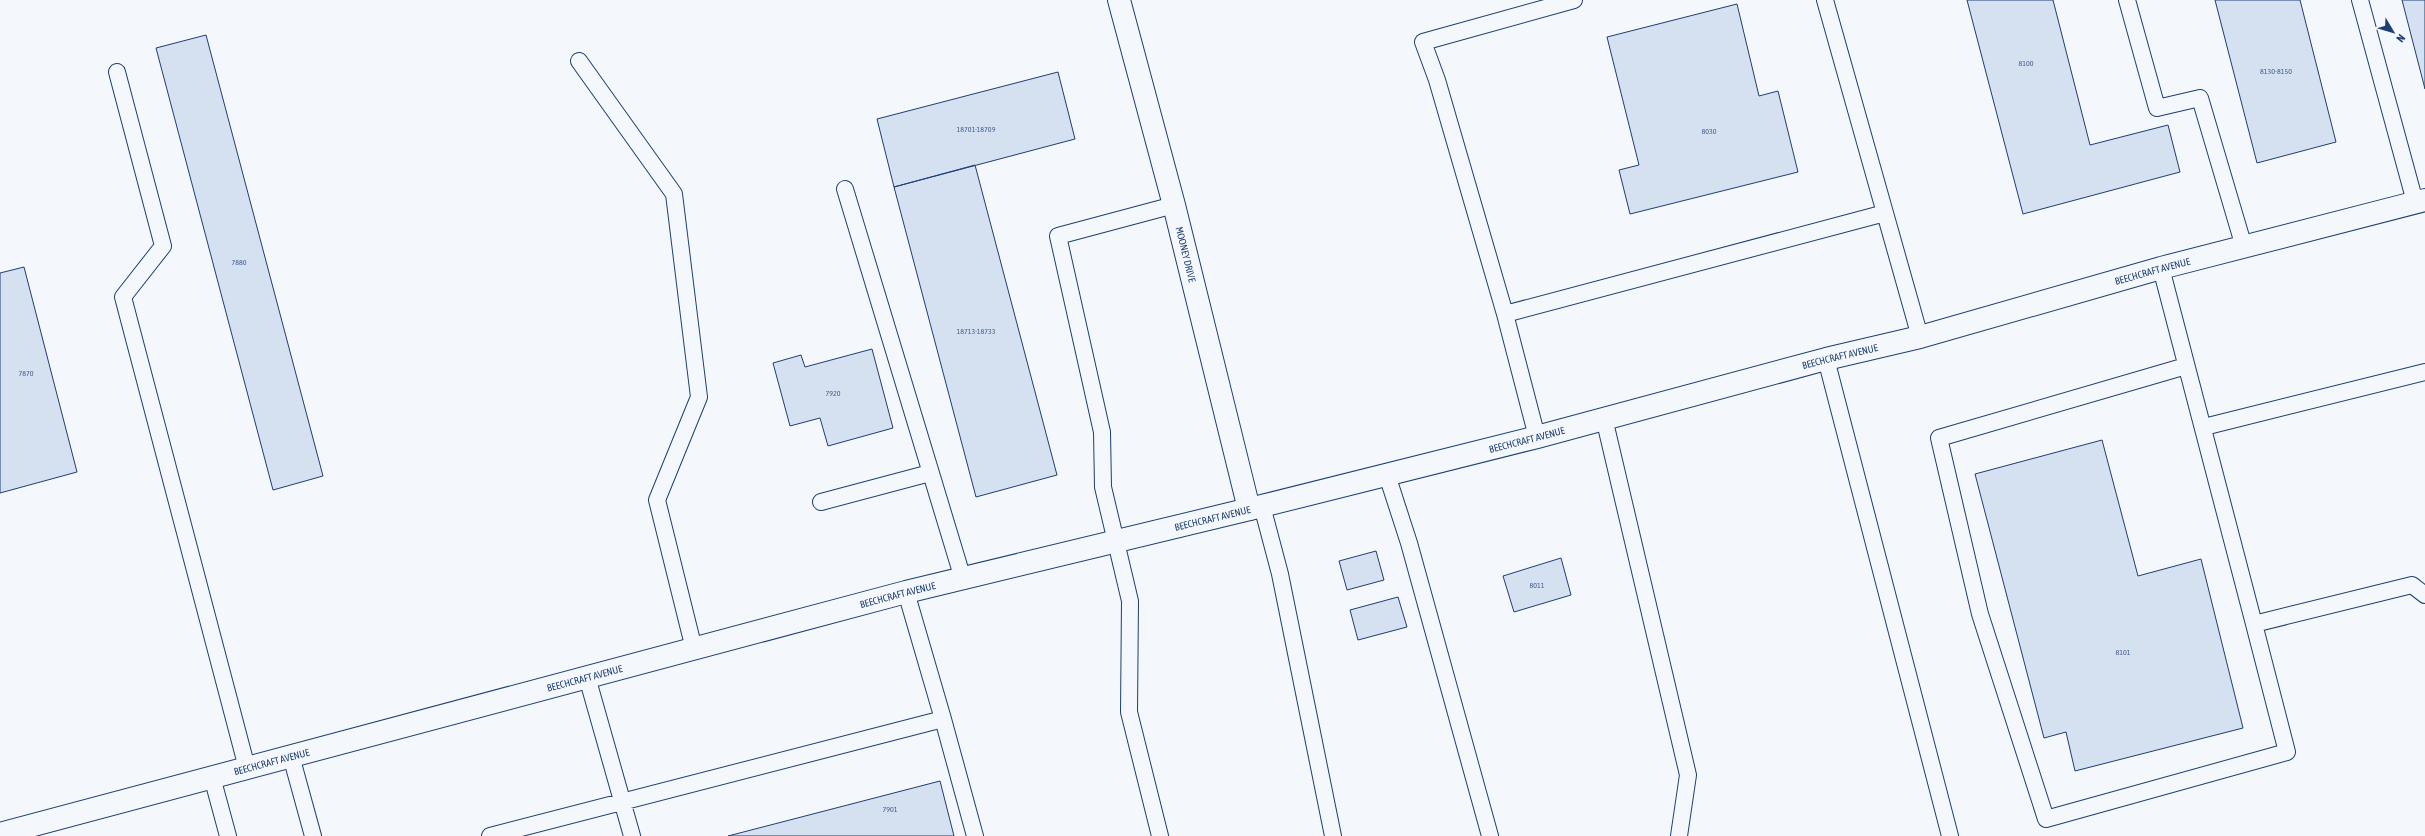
<svg xmlns="http://www.w3.org/2000/svg" width="2425" height="836" font-family="'Asap Condensed',sans-serif">
<style>
.building{fill:#d5e0f0;stroke:#1d3f73}
.lines{fill:none;stroke-linecap:round;stroke-linejoin:round}
.lane-casing{stroke:#1d3f73;stroke-width:18}
.street-casing{stroke:#1d3f73;stroke-width:24}
.lane{stroke:#f4f7fb;stroke-width:16}
.street{stroke:#f4f7fb;stroke-width:22}
.labels{text-anchor:middle;stroke-width:3;stroke-linejoin:round;paint-order:stroke}
.number-label{font-size:8px;fill:#4b6792}
.street-label{font-size:10px;fill:#1d3f73;stroke:#f4f7fb}
</style>
<rect width="100%" height="100%" fill="#f4f7fb"/>
<path class="building" d="M1967,0h86l37,145 78,-20 12,47 -157,42z
M2215,0h85l36,142 -79,21z
M2402,0h23v89z
M1737,4l22,92 19,-5 20,81 -168,42 -11,-44 20,-5 -32,-128z
M206,35l117,441 -50,14 -117,-442z
M1058,72l17,67 -181,48 -17,-68z
M975,165l82,310 -81,22 -82,-310z
M24,267l53,205 -77,21v-220z
M872,349l21,79 -65,18 -8,-28 -30,8 -17,-63 28,-8 4,12z
M2102,440l36,136 63,-17 42,169 -168,43 -9,-39 -22,6 -69,-264z
M1376,551l8,29 -37,10 -8,-29z
M1561,558l10,37 -57,17 -11,-36z
M1398,597l9,30 -49,13 -8,-30z
M940,781l14,55h-226z"/>
<g class="lines">
<defs>
<path id="lane" d="M2127,0l30,108 43,-10 44,149
M2360,0l55,202
M579,61l95,133 25,203 -42,103 37,149
M117,72l46,174 -40,51 124,471
M845,189l118,390
M1885,213l35,124
M2161,268l93,356 158,-39 13,10
M1505,314l380,-101 -60,-213
M1826,359l124,477
M2186,366l-247,72 41,176 66,205 241,-67 -33,-128
M1604,418l84,357 -9,61
M2204,427l221,-55
M1537,437l-32,-123 -68,-234 -14,-38 151,-42
M1387,475l22,68 81,293
M821,502l109,-29
M1262,506l18,68 53,262
M587,677l45,159
M943,719l32,117
M291,756l22,80
M212,777l16,59
M490,836l453,-117 -37,-127
M1160,836l-31,-124 1,-111 -27,-114 -1,-55 -44,-196 116,-31"/>
<g id="street">
<path id="s1" d="M1119,0l55,205 75,304"/>
<path id="s2" d="M0,834l906,-242 356,-86 275,-69 289,-78 94,-22 241,-69 264,-68"/>
</g>
</defs>
<use href="#lane" class="lane-casing"/>
<use href="#street" class="street-casing"/>
<use href="#lane" class="lane"/>
<use href="#street" class="street"/>
</g>
<g class="labels">
<g class="number-label">
<text x="2026" y="66">8100</text>
<text x="2276" y="74">8130-8150</text>
<text x="976" y="132">18701-18709</text>
<text x="1709" y="134">8030</text>
<text x="239" y="265">7880</text>
<text x="976" y="334">18713-18733</text>
<text x="26" y="376">7870</text>
<text x="833" y="396">7920</text>
<text x="1537" y="588">8011</text>
<text x="2123" y="655">8101</text>
<text x="890" y="812">7901</text>
</g>
<g class="street-label">
<text dy="4" stroke="none"><textPath href="#s1" startOffset="263">MOONEY DRIVE</textPath></text>
<text dy="4" stroke="none"><textPath href="#s2" startOffset="2225">BEECHCRAFT AVENUE</textPath></text>
<text dy="4" stroke="none"><textPath href="#s2" startOffset="1901">BEECHCRAFT AVENUE</textPath></text>
<text dy="4" stroke="none"><textPath href="#s2" startOffset="1577">BEECHCRAFT AVENUE</textPath></text>
<text dy="4" stroke="none"><textPath href="#s2" startOffset="1253">BEECHCRAFT AVENUE</textPath></text>
<text dy="4" stroke="none"><textPath href="#s2" startOffset="929">BEECHCRAFT AVENUE</textPath></text>
<text dy="4" stroke="none"><textPath href="#s2" startOffset="605">BEECHCRAFT AVENUE</textPath></text>
<text dy="4" stroke="none"><textPath href="#s2" startOffset="281">BEECHCRAFT AVENUE</textPath></text>
</g>
</g>
<g transform="translate(2393 32) rotate(128)" stroke="#f4f7fb" stroke-width="3" paint-order="stroke">
<path d="M0-3L7 15L0 10L-7 15Z" fill="#1d3f73"/>
<text y="-6" font-size="11" font-weight="bold" text-anchor="middle" fill="#1d3f73">N</text>
</g>
</svg>
